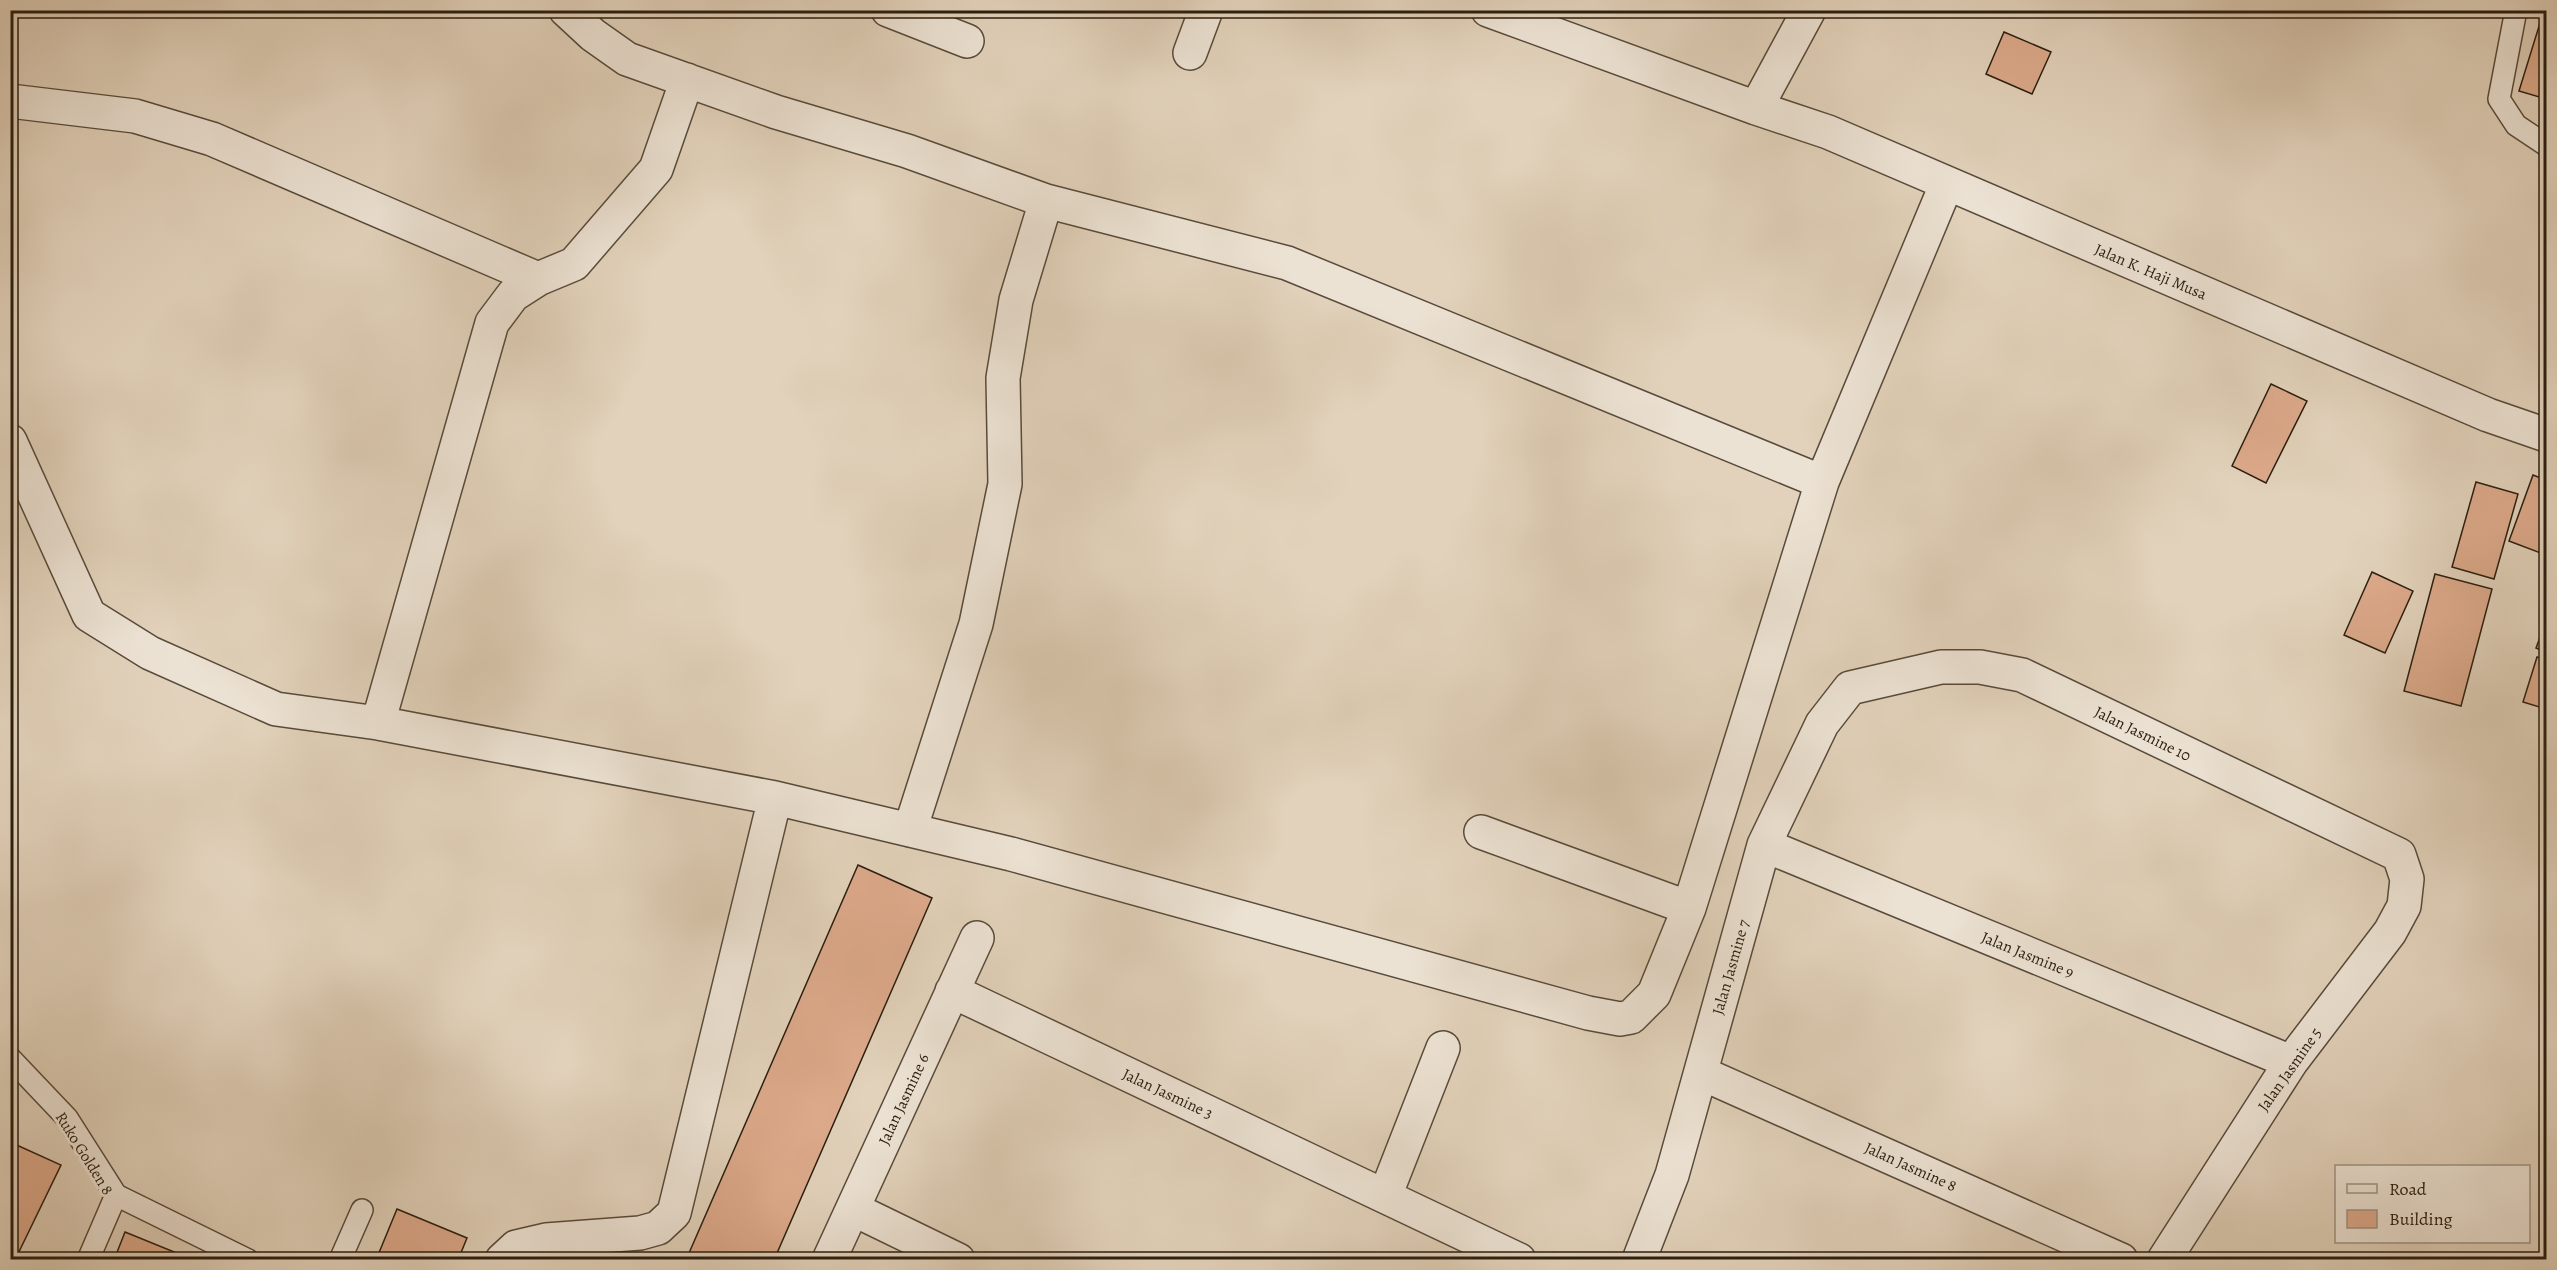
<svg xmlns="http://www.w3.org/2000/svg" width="2557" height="1270" font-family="Alegreya,serif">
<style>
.building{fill:#ddaa8b;stroke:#2a1e10;stroke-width:1.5}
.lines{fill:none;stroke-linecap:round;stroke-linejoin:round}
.lane-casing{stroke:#584b3b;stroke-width:24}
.street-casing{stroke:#584b3b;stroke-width:36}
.lane{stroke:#ece2d3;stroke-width:21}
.street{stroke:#ece2d3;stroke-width:33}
.labels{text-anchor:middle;stroke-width:6;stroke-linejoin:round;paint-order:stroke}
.street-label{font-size:16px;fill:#2a1e10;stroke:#ece2d3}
</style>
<rect width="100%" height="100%" fill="#e2d2bb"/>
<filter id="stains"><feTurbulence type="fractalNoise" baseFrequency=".00333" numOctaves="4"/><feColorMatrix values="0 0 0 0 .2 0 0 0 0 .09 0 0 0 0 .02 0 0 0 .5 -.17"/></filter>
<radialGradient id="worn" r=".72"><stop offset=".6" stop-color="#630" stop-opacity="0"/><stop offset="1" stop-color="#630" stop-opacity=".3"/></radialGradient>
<path class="building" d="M2544,10h2v89l-27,-8z
M2004,32l47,20 -19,42 -46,-20z
M2271,384l36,17 -41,82 -34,-17z
M2533,475l13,5v75l-37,-14z
M2476,482l42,12 -24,85 -42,-12z
M2372,572l41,19 -28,62 -41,-18z
M2435,574l57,15 -31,117 -57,-15z
M2546,621v31l-10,-4z
M2537,657l9,3v49l-23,-7z
M858,865l74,33 -158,362h-88z
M10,1142l51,23 -46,95h-5z
M397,1209l70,29 -9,22h-82z
M125,1232l64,26v2h-75z"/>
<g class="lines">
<defs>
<path id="lane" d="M2516,10l-17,89 17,26 30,20
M10,1058l57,60 49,77
M116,1195l132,65
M88,1260l28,-65
M340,1260l22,-50"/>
<path id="street" d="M566,10l27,25 34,24 149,53 131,39 139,50 241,62 535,219
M888,10l79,31
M1488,10l268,98 72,24 660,283 58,20
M1190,53l16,-43
M10,101l125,15 77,23 326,140
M1756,108l53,-98
M10,441l79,174 61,38 126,56 102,14 397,75 236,56 577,159 32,6 11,-2 23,-23 35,-86 133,-426 125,-299
M378,723l114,-400 21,-28 25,-16 36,-15 82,-95 31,-89
M910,830l66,-206 29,-140 -2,-106 13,-78 30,-99
M1481,832l208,76
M1764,845l527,217
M952,991l567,269
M1701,1073l420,187
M1385,1196l58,-148
M853,1209l105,51
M502,1260l14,-13 30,-7 94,-7 18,-5 16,-15 101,-415
M829,1260l148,-322
M1639,1260l33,-85 92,-330 58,-121 28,-36 91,-21h39l42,8 377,180 8,24 -3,27 -14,26 -99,130 -127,198"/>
</defs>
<use href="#lane" class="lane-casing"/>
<use href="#street" class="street-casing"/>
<use href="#lane" class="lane"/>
<use href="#street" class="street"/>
</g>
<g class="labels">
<g class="street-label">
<text transform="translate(2151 271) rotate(23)" y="6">Jalan K. Haji Musa</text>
<text transform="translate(2143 733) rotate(26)" y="6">Jalan Jasmine 10</text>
<text transform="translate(2028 954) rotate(22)" y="6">Jalan Jasmine 9</text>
<text transform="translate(1730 967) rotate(-74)" y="6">Jalan Jasmine 7</text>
<text transform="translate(2289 1069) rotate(-55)" y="6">Jalan Jasmine 5</text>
<text transform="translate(1168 1093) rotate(25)" y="6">Jalan Jasmine 3</text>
<text transform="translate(903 1099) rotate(-65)" y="6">Jalan Jasmine 6</text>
<text transform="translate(85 1153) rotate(58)" y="6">Ruko Golden 8</text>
<text transform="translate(1911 1166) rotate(24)" y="6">Jalan Jasmine 8</text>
</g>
</g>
<rect width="2557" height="1270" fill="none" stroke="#e2d2bb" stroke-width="36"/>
<rect x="12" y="12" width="2533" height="1246" fill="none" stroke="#2a1e10" stroke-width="3"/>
<rect x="18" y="18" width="2521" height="1234" fill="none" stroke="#2a1e10" stroke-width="1.5"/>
<rect x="2335" y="1165" width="195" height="78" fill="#ece2d3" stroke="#9e9485" stroke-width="1.5"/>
<rect x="2347" y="1184" width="30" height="9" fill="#ece2d3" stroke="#9e9485" stroke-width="1.5"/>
<text x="2389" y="1195" font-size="18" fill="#2a1e10">Road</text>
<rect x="2347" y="1210" width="30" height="18" fill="#ddaa8b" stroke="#9e9485" stroke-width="1.5"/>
<text x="2389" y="1225" font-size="18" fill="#2a1e10">Building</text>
<rect width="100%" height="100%" filter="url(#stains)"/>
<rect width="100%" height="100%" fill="url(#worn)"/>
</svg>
